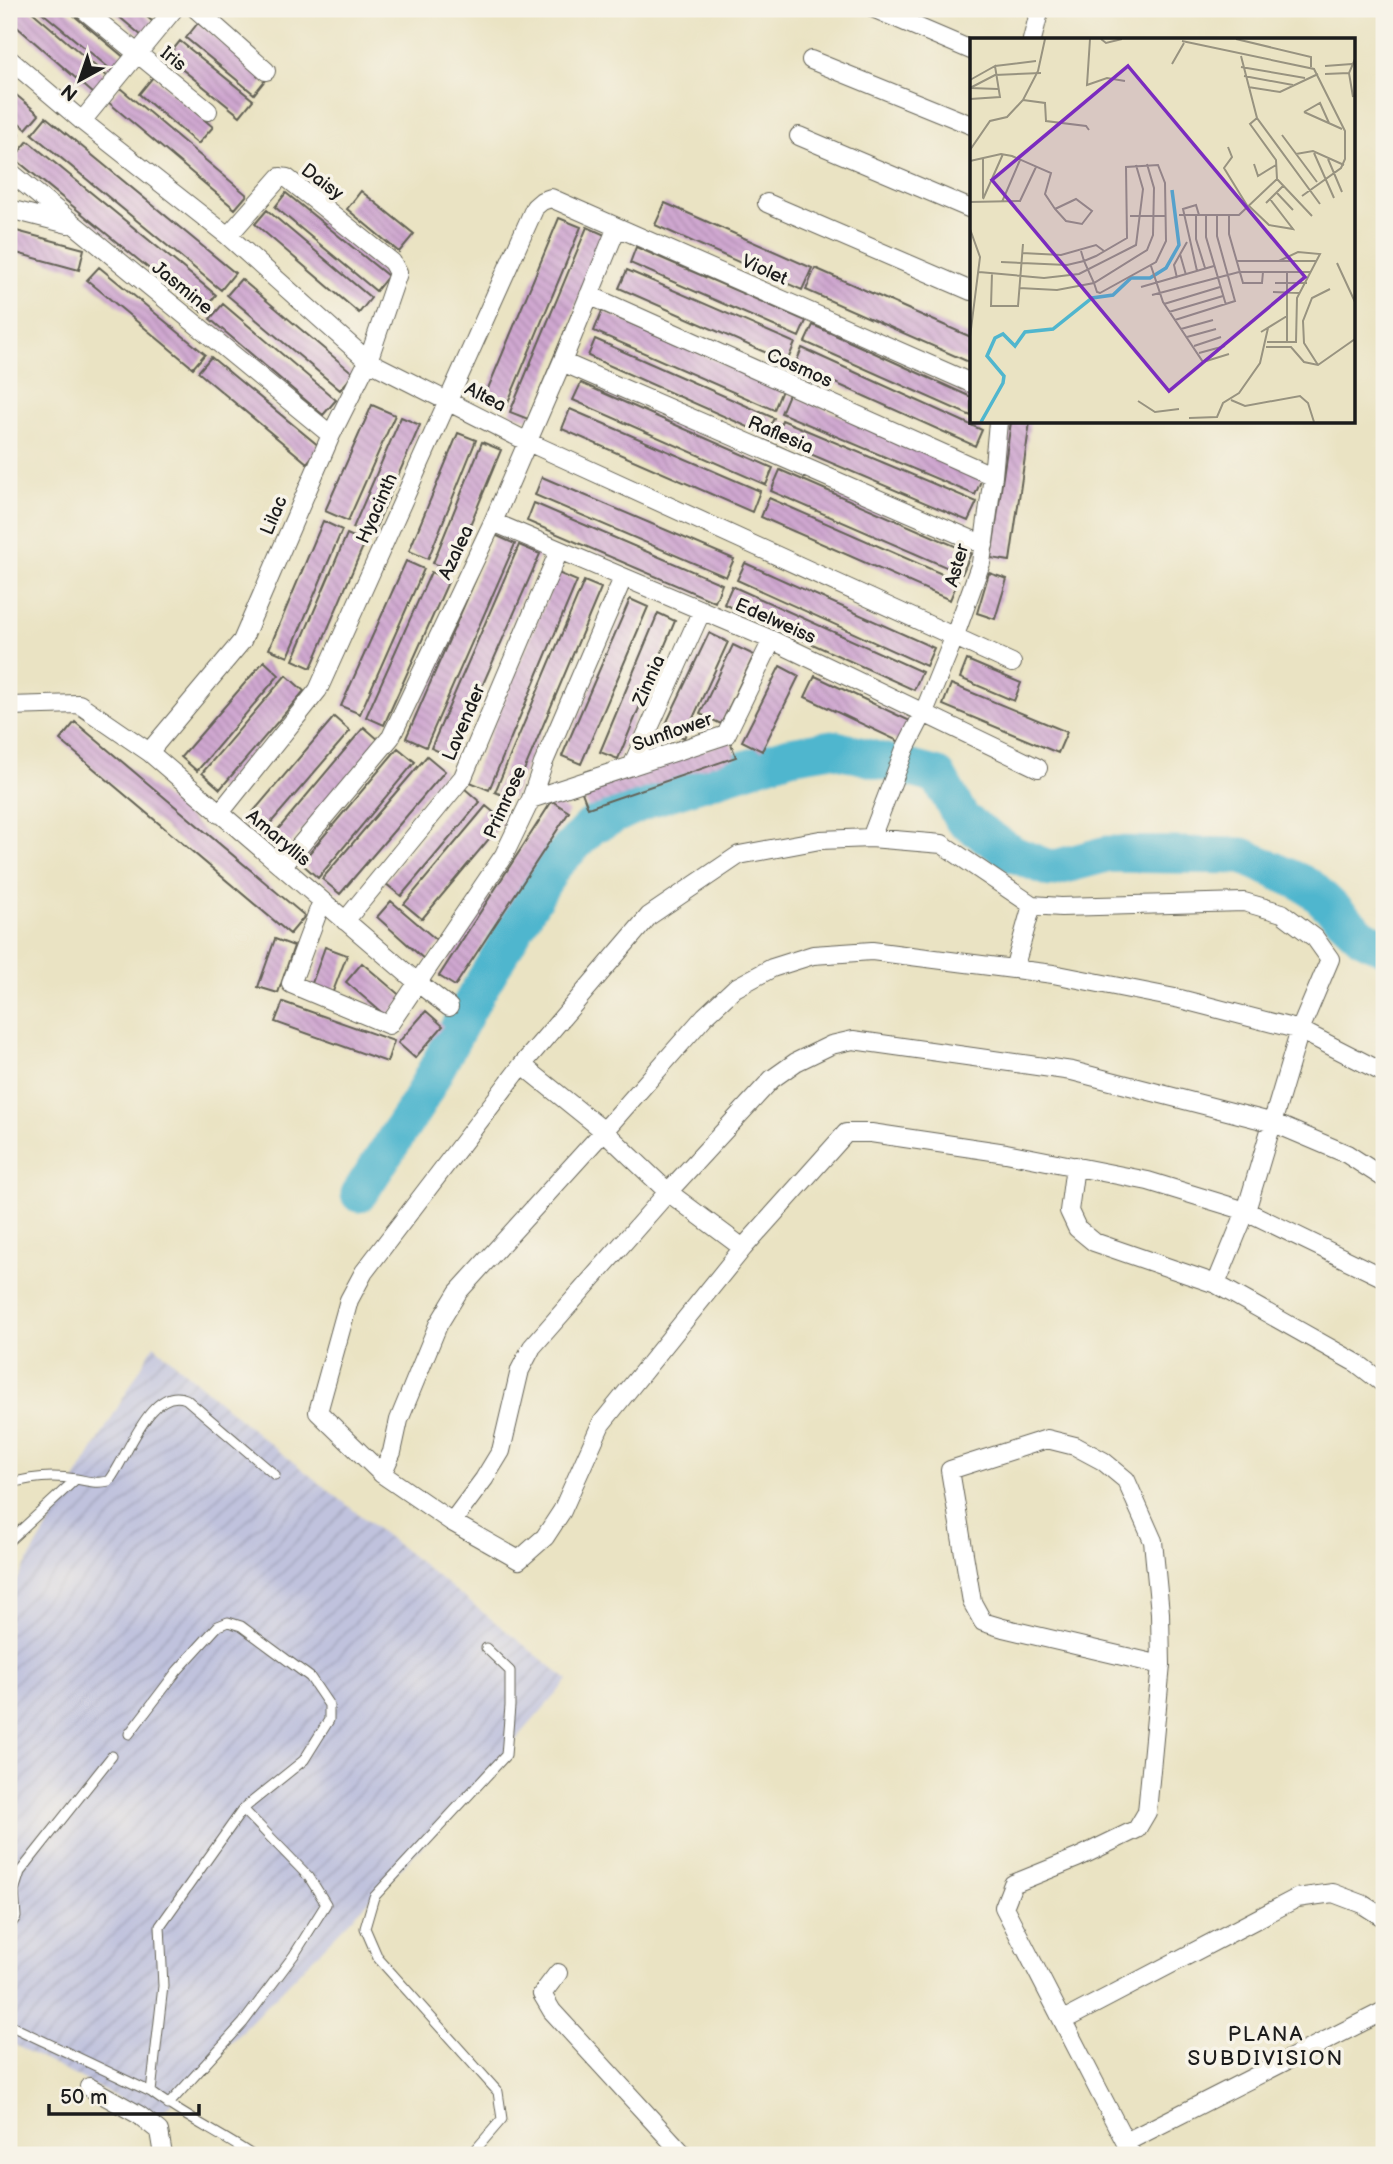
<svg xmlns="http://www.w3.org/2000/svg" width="1393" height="2164" font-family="'Balsamiq Sans',sans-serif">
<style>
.industrial{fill:url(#industrial-furrows)}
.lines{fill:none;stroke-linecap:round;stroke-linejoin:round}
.river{stroke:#50b6ce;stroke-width:37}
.building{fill:url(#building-back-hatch)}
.lane-casing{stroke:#646256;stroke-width:11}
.street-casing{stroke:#646256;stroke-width:20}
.lane{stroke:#fff;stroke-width:9}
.street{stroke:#fff;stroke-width:18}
.labels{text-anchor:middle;stroke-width:7;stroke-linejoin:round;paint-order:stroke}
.street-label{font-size:19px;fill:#1c1c1c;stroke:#f7f3e8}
.neighbourhood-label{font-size:21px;letter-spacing:2px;fill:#1c1c1c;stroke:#f7f3e8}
.inset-river{fill:none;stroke:#50b6ce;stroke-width:3.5}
.inset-road{fill:none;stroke:#989380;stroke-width:2}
.view{fill:#7b2cbf;fill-opacity:0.15;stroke:#7b2cbf;stroke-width:3.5}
.inset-edge{fill:none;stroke:#1c1c1c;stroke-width:3.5}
</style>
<defs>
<pattern id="industrial-furrows" width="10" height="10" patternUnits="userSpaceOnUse" patternTransform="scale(1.75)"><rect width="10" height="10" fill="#c0c2dd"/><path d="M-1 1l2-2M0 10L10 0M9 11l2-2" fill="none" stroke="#a4a6bd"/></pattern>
<pattern id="building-back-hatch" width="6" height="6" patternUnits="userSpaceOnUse" patternTransform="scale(1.75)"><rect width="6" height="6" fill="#cfa7d0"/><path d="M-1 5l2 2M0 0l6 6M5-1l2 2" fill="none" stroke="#b18fb2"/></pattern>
</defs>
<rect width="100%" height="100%" fill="#f7f3e8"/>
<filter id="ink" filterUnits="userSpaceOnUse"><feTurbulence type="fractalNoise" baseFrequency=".0143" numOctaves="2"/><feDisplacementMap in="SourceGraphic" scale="14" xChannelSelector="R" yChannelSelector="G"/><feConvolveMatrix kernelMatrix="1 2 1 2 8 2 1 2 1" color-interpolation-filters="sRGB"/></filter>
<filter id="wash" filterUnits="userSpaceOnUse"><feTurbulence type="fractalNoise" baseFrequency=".00686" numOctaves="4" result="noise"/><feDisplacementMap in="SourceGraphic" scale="28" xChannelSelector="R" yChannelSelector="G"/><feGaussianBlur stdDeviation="1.57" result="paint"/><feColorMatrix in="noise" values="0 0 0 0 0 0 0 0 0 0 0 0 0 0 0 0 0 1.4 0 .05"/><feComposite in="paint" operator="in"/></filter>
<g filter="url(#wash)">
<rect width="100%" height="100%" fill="#eae3c3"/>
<path class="industrial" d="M154,1345l101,87 313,248 -131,151 -280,287 -148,-76v-448z"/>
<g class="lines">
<path class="river" d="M359,1194l59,-91 60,-112 75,-125 39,-40 57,-27 141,-44 42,-7 106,28 24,43 51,35 38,15 56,-15 136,2 66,30 53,50 22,11"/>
</g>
<g id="blocks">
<path class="building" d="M9,9h20l79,68 -14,17 -85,-74z
M38,9h28l60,50 -11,14z
M110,9h28l15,13 -11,14z
M198,23l68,56 -12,15 -68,-56z
M180,41l73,59 -13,16 -73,-59z
M153,77l60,50 -15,17 -59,-50z
M120,88l127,107 -12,14 -127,-107z
M9,89l30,25 -13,15 -17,-15z
M46,117l189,156 -14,17 -189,-156z
M9,126l10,8 -10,13z
M28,141l188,154 -14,17 -188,-154z
M361,191l53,43 -15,18 -52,-43z
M286,193l102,83 -12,15 -101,-84z
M665,203l147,65 -10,22 -147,-65z
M267,210l104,88 -12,15 -104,-89z
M559,218l22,9 -75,180 -22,-9z
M587,227l18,8 -77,184 -18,-7z
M9,229l75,20 -5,21 -70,-19z
M636,247l170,74 -7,16 -169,-74z
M99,267l106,87 -12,14 -106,-88z
M815,268l156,69v26l-165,-73z
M627,270l168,73 -8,19 -168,-74z
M241,279l113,95 -14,16 -113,-95z
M223,304l113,96 -13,15 -113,-96z
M602,311l180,79 -8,20 -180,-79z
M813,325l158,72v19l-166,-74z
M595,339l179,79 -8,17 -178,-79z
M802,348l180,82 -7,16 -180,-81z
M211,357l109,90 -13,16 -109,-91z
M581,383l192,85 -7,17 -193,-85z
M789,394l194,82 -8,19 -194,-82z
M372,405l23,10 -47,106 -23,-10z
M570,409l190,82 -8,21 -190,-83z
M401,417l19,8 -48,111 -19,-8z
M782,420l195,82 -9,19 -193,-82z
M1011,422h19l-20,139 -19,-3z
M458,433l18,7 -48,119 -19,-8z
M482,442l19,8 -50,121 -18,-8z
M780,470l191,83 -9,21 -191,-83z
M542,477l192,82 -8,18 -191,-82z
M769,498l189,83 -8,19 -189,-83z
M534,503l188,81 -7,18 -188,-81z
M323,521l19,9 -54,127 -19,-8z
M347,534l18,8 -54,126 -18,-8z
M495,535l20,9 -89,203 -20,-9z
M519,545l21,9 -89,203 -20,-9z
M406,561l18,8 -64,145 -19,-8z
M745,563l189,85 -8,18 -189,-86z
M431,572l18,8 -65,145 -18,-8z
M558,573l19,8 -88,209 -19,-8z
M989,573l18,6 -12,40 -18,-6z
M584,581l17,7 -89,211 -17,-7z
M732,586l190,86 -8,18 -190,-86z
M630,599l18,8 -67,157 -19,-8z
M658,613l17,8 -57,138 -18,-7z
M709,633l19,9 -44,96 -20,-10z
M733,645l21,10 -33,69 -21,-10z
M967,660l54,23 -7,18 -54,-23z
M264,661l15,14 -82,96 -16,-14z
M780,666l19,10 -37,75 -20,-10z
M286,675l18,16 -84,98 -18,-16z
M815,676l95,45 -10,21 -95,-45z
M951,684l116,48 -9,21 -115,-48z
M334,717l16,14 -88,102 -15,-14z
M75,722l230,194 -15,18 -230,-194z
M364,727l15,13 -95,111 -14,-12z
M730,741l6,16 -148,51 -6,-16z
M398,748l17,14 -97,116 -17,-15z
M427,756l18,15 -105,123 -18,-15z
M464,788l16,14 -79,94 -16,-13z
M552,801l17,11 -114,174 -16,-10z
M486,806l18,15 -82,98 -18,-15z
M391,901l49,42 -15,17 -48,-43z
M275,939l19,7 -16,47 -20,-6z
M325,947l22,8 -15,39 -21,-8z
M362,963l41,35 -16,19 -41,-35z
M283,1002l111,39 -7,21 -112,-40z
M426,1011l17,15 -28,32 -17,-15z"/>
</g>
</g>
<g filter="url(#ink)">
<use href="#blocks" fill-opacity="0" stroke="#646256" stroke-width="2"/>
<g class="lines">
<defs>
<path id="lane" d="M9,1484c22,-7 43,-9 67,-5 12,2 20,5 33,2 17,-20 41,-97 77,-82l89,76
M9,1541l67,-62
M129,1734l48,-63 41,-45 10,-4 13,4 69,51 19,28v15l-25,40 -61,49 -83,117 3,60 -12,106
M9,1927l7,-10 -2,-26 6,-19 92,-116
M9,2025l142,67c32,24 68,41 101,63
M168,2105l75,-82 51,-68 32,-51 -17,-27 -66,-68
M471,2155l31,-36 -4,-27 -120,-134 -13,-30 9,-31 132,-142 4,-49v-35l-24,-23"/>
<path id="street" d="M83,9l125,102
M196,9l70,62
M875,9l96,41
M1032,40l8,-31
M9,59l73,62 146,115 140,125 158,80 486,222
M811,60l160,65
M82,121l92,-112
M799,136l172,73
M9,171l322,264
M767,203l204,88
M9,209l59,15
M589,295l404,181
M562,362l422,183
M493,522l279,118 266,128
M9,706l70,-2 70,48 269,231 31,24
M149,752l93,-111 89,-206 37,-74 30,-88 -6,-11 -105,-84 -7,-1 -52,59
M632,766l70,-156
M531,799l195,-64 46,-95
M219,814l99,-124 217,-483 7,-6 9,-3 420,185
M871,838l34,-89 19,-37 30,-74 27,-75 12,-87 5,-54
M283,866l108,-129 102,-215 69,-160 55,-135
M322,901l-31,83 98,41 115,-170 27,-56 12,-35 80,-186
M345,921l118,-144 96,-226
M1014,969l18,-64
M522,1065l82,66 64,61 75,56
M1075,1166l-6,45 8,17 17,14 122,42 142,80 26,20
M1216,1284l30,-73 54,-181 30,-71 -15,-21 -33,-25 -38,-11 -183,5 -29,-2 -90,-61 -71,-6 -51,2 -81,15 -90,61 -127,149 -158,207 -15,28 -31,112 64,62 70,48 67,38 26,-23 17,-26 39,-87 142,-176 103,-115h25l135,20 142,28 98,30 138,67
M382,1474l10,-22 7,-32 39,-95 20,-33 146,-161 101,-115 30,-28 37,-20 41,-13 59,-4 181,23 127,25 120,31 84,43
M452,1522l32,-43 17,-28 19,-81 12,-23 136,-155 104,-113 24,-17 35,-17 22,-5 219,31 202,52 73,31 37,24
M558,1973l-16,21 10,17 132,144
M1064,2020l233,-122 36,-5 29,11 22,14
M89,2087l50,28 20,16 4,24
M1126,2142l258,-131
M1132,2155l-128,-248 9,-23 64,-26 60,-29 10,-17 14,-147 -1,-52 -7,-72 -27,-61 -23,-19 -28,-15 -28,-7 -97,31 22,132 11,20 20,6 158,37"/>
</defs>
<use href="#lane" class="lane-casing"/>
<use href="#street" class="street-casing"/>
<use href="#lane" class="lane"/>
<use href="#street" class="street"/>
</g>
</g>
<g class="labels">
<g class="street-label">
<text transform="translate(174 58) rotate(38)" y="7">Iris</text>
<text transform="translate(323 181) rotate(37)" y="7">Daisy</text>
<text transform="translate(765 269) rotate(24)" y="7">Violet</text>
<text transform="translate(183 287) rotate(39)" y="7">Jasmine</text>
<text transform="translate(800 367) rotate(24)" y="7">Cosmos</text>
<text transform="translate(486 396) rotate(27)" y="7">Altea</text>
<text transform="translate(781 434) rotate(23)" y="7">Raflesia</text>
<text transform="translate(376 508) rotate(-66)" y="7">Hyacinth</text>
<text transform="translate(273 515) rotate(-67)" y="7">Lilac</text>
<text transform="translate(455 552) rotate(-65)" y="7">Azalea</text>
<text transform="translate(956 565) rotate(-74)" y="7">Aster</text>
<text transform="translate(776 620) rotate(24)" y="7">Edelweiss</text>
<text transform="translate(648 680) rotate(-66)" y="7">Zinnia</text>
<text transform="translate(463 722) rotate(-67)" y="7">Lavender</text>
<text transform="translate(672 731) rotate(-19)" y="7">Sunflower</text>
<text transform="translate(504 802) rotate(-66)" y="7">Primrose</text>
<text transform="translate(279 837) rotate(40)" y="7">Amaryllis</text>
</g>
<g class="neighbourhood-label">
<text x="1266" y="2041">PLANA<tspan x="1266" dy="24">SUBDIVISION</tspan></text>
</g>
</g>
<g transform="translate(970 38)">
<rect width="385" height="385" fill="#eae3c3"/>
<path class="inset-river" d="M11,384l22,-39 1,-7 -17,-20 8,-18 8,-4 12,12 10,-14 28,-3 39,-31 21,-3 18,-17h19l16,-10 13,-23 -7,-55"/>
<path class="inset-road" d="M120,1l-3,46 20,-7 18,3M131,1l5,4 16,-4M266,1l75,18v10M212,3l132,28 31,62v28l-4,9 -39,28M271,18l16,62 63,86M202,26l12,-21M25,28l41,-5M355,28l27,-2M271,29l64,11M355,36l24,-1M274,38l49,9M0,42l25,-14 5,31 -30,2M278,49l32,5 38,-18M0,50l25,-13 46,-2M0,50l28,1M383,59l-4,-24 6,-14M53,62l22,3 1,18 40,5 3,4M334,74l38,17M334,74l16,-9 9,20M287,80l-7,6 26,36 1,19 35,37M312,97l35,47M258,109l4,10 -8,11 24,39M0,112l20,-29 17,-4 16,-17 15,-29 7,-32M344,115l20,45M326,116l17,-3 31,14M13,120v40M358,121l14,33M0,123l31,-7 11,2 39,17 -6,21 10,15 11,12 16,3 10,-13 -16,-12 -21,10M284,126l4,12 18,-11M307,155l16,17M13,161l20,-45M0,164l50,-1 16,-34M32,164l18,-42M296,165l17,-17M279,168l20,19 24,4 -23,-30M209,177h60l38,-36M226,177v24l9,29M160,178h36M236,178v21l20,68M259,178v18l14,49h19l1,-11M0,191l10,28 -10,80M52,215l39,2 35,-10 8,6M210,216l6,21M267,223h80M31,224l66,3 17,-4 12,-5 31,-18 -1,-71 32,-2 7,18 1,58 -10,21 -56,31 -3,-1 -3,-9 -10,-22 -3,-10M367,225l18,39M181,228l12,36 40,60 26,-8M227,233l-14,-62 13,-4 3,10M9,234l65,6 35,-4 57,-29 7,-56 -7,-24M317,234v70M22,235l-1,33h27l5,-62M207,240l-3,-13 13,-23M305,245h32M171,249l73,-21M49,250l38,2 37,-7 53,-33 6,-15 1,-47 -7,-24M303,254l26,1M182,257l87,-23h72M194,266l56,-17M199,274l54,-16M205,282l60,-19 -18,-65v-21M211,291l32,-9M291,294l26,-16M217,299l29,-8M0,304v26M297,304h29l1,-44 23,-44 -22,-2 -19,9M224,308l27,-9M296,309h25l13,15 14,3 37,-26M229,315l26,-7M348,327l-14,-22 -1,-22 9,-23 18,-9M261,362l14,6 55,-10 8,7 6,19M168,363l17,11 24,-3M219,380l28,-1 6,-14 16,-10 21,-30 8,-35"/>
<path class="view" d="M158,28l177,211 -136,114 -177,-211z"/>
<rect width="385" height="385" class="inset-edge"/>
</g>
<rect width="1393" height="2164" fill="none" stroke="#f7f3e8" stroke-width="35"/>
<g transform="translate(80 80) rotate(220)" stroke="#f7f3e8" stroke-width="5" paint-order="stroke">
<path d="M0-5L12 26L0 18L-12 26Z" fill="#1c1c1c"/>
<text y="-10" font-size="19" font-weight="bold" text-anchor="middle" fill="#1c1c1c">N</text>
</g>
<path d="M49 2104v10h150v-10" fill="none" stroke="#1c1c1c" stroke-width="3.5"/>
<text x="60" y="2104" font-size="21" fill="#1c1c1c" stroke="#f7f3e8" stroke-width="5" paint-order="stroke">50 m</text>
</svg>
